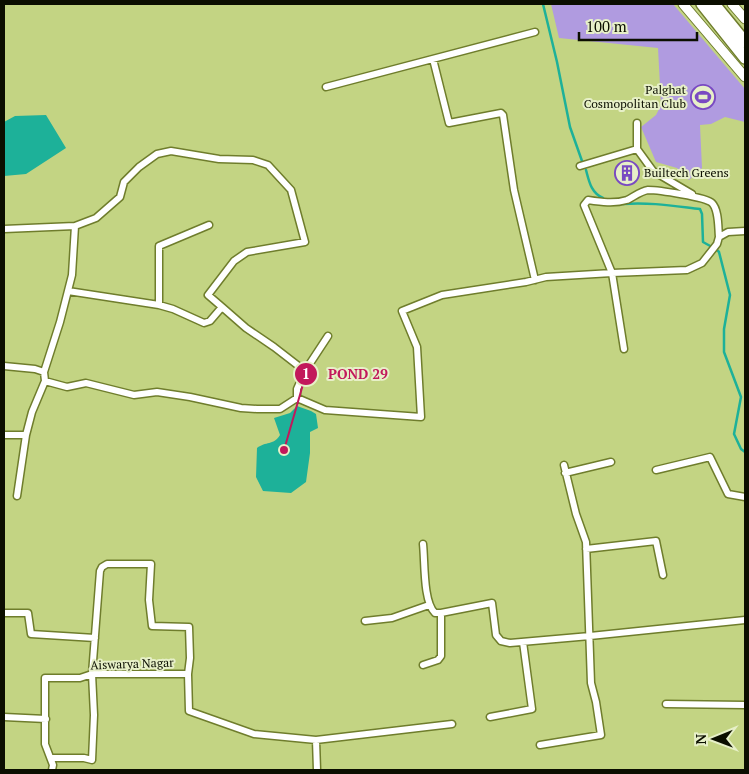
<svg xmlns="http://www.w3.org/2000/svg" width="749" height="774" font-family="'PT Serif',serif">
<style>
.green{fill:#b09be0}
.water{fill:#1db199}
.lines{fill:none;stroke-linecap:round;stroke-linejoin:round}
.stream{stroke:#1db199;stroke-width:2.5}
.street-casing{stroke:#6f7d2c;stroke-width:9}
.secondary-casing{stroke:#6f7d2c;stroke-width:11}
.highway-casing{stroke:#6f7d2c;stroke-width:14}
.street{stroke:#fff;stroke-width:6}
.secondary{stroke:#fff;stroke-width:9}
.highway{stroke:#fff;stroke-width:11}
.labels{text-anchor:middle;stroke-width:4;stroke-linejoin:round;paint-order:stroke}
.poi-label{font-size:12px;fill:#0b0e00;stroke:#e7f0c8;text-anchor:end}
.street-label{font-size:12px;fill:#0b0e00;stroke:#e7f0c8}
.leader{fill:none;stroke:#c2185b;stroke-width:2}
.callout-dot{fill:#c2185b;stroke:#e7f0c8;stroke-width:2}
.mark-label{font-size:15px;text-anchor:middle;font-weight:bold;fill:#fff}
.callout-label{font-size:14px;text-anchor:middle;font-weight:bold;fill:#c2185b;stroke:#e7f0c8;stroke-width:4;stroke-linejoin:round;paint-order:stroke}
</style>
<rect width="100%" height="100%" fill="#c3d483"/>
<path class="green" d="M551,4h122l72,85v33l-20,-5 -14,7 -11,1 2,43 -13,12 -12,-12 -21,-6 -15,-35 15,-12 5,-10 -3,-57 -99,-10z"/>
<path class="water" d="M46,115l20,33 -40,26 -22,2v-54l11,-6z
M297,406l14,5 5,3 2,14 -8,4v21l-4,29 -15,11 -28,-2 -7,-14 1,-29c9,-7 16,-2 23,-13l-6,-17 16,-5z"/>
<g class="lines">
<path class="stream" d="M543,4l14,58 13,65 12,34
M586,170c3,11 5,23 17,28
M623,204c27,-2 51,2 77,5l2,5 1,28 9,5
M717,250l2,2 11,43 -6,34v23l17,45 -7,37 7,15 4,3"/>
<defs>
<path id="street" d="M433,59l16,64 52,-10 2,2 11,75 21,90
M326,87l209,-55
M637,123v26l16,22 39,23
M580,166l57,-17
M4,229l71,-3
M68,291l91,14 14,4 31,14 6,-2 12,-14 24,21 28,19 31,24 -8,18v9
M159,305v-59l50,-21
M624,349l-12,-76 -28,-68 4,-5c13,2 26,4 39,0 6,-3 14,-9 21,-10 10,0 58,7 64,13 7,7 6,24 7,34
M4,366l31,3 9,3 16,-50 12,-47 3,-49 21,-8 24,-21 4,-15 15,-15 18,-13 14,-3 48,8 34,1 15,5 23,25 14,52 -58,10 -13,9 -26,34 14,12
M305,371l23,-35
M44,372l1,9 22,6 19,-4 48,12 23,-3 33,5 51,11 16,1h23l17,-11 28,12 96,7 -4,-70 -15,-36 40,-16 84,-13 20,-5 66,-4 75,-3 15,-7 15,-19 2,-7 9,-5 17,-1
M4,435h22
M656,470l54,-13 18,37 17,3
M565,473l46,-11
M17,496l9,-61 6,-23 13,-31
M423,544c2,18 0,58 12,69h6l51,-10 4,32 5,6 9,2 80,-7 155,-16
M586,549l70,-8 7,34
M4,613h24l3,21 64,4
M365,621l27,-3 37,-13
M423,665l15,-5 3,-4v-43
M666,704l79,1
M4,717l42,2
M490,717l42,-8 -9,-67
M316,740l1,30
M540,745l61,-10 -5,-33 -5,-19 -5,-141 -10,-28 -12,-49
M51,758h33l8,2 2,-45 -2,-41 8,-103 2,-4 5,-3h44l-2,36 3,26 37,1 1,31 -2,16
M52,770l1,-5 -8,-21v-66h35l12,-4h96l1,37 65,23 62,6 136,-16"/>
<path id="secondary" d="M683,4l62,73
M732,4l13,15"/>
<path id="highway" d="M702,4l43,54
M714,4l31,38"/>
</defs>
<use href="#street" class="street-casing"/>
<use href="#secondary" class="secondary-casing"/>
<use href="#highway" class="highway-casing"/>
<use href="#street" class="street"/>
<use href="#secondary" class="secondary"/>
<use href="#highway" class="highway"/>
</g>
<defs>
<symbol id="stadium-ring" viewBox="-11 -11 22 22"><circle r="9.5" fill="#e7f0c8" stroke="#7949c2" stroke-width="1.5"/><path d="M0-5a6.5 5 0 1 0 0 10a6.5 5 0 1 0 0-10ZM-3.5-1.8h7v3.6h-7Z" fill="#7949c2"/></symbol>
<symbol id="building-ring" viewBox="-11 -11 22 22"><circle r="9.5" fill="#e7f0c8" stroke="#7949c2" stroke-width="1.5"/><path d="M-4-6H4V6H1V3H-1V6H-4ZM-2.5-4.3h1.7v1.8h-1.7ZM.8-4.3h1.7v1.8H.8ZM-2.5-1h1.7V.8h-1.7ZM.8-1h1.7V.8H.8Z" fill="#7949c2"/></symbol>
</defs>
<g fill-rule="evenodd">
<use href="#stadium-ring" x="689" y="83" width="28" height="28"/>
<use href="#building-ring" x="613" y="159" width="28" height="28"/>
</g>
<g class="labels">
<g class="poi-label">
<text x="686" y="94">Palghat<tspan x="686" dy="14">Cosmopolitan Club</tspan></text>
<text x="644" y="177" text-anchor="start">Builtech Greens</text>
</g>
<g class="street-label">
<text transform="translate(132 664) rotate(-2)" y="4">Aiswarya Nagar</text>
</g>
</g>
<path class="leader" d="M284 450L306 374"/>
<g class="callout-dot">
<circle cx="284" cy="450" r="5"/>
<circle cx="306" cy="374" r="12"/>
</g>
<g class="mark-label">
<text x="306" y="379">1</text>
</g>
<g class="callout-label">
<text x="358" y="379">POND 29</text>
</g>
<rect width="749" height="774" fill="none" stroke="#0b0e00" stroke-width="10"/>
<g transform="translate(714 739) rotate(269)" stroke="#e7f0c8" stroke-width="4" paint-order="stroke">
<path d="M0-4L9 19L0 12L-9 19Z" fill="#0b0e00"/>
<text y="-8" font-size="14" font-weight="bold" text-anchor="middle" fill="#0b0e00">N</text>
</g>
<path d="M579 32v8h118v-8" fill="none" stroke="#0b0e00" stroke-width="2.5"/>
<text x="586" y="32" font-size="15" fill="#0b0e00" stroke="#e7f0c8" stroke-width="4" paint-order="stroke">100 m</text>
</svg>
